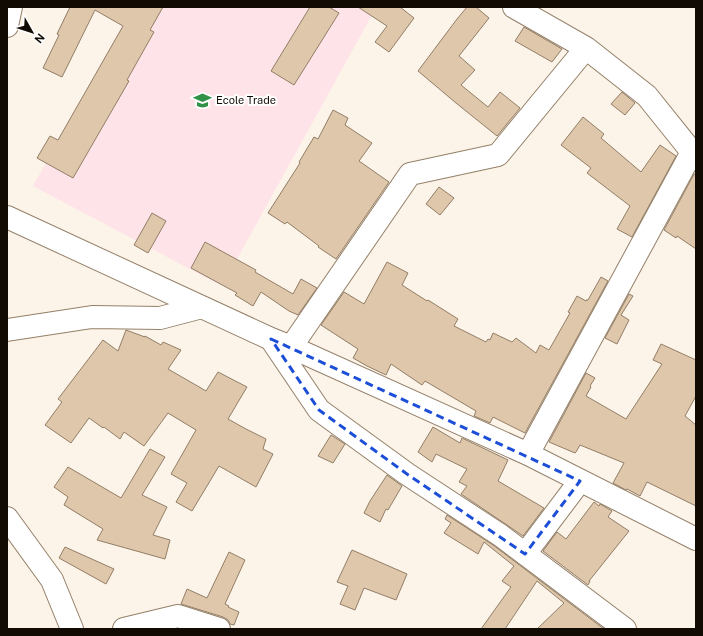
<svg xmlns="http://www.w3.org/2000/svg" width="703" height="636" font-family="'Public Sans',sans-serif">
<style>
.education{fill:#fee3e8}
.building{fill:#dfc7ab;stroke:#927e66}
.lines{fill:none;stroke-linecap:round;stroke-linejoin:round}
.minor-casing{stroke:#948068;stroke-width:24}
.minor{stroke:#fff;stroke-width:22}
.marked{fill:none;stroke:#1d4ed8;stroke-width:3;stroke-dasharray:8 5;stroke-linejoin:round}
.labels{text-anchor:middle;stroke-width:4;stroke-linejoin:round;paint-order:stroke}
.poi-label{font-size:11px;fill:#120b04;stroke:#fff;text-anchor:start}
</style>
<rect width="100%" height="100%" fill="#fcf3e9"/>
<path class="education" d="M133,7h228l12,6 -151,273 -189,-100z"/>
<path class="building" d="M70,7h93l-13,23 4,2 -27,48 2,1 -56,97 -36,-20 13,-22 8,4 65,-114 -28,-16 -33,67 -19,-9 16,-33 -2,-1z
M310,7h19l10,6 -45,72 -23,-14z
M358,7h42l14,11 -25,34 -14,-10 12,-16z
M467,7h9l13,11 -30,38 16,14 -14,15 27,22 12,-15 20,16 -23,28 -41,-33 -38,-32 39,-52z
M524,27l38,22 -10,13 -37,-21z
M622,92l13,11 -10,12 -14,-11z
M333,110l15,8 -3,7 27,18 -13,18 30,21 -53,77 -18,-12 1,-1 -32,-24 -2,2 -17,-11 32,-50 -1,-1 15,-25 4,2z
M583,117l21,17 -3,4 40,34 19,-27 16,11 -44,81 -15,-8 13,-23 -43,-33 4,-5 -30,-23z
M694,174l2,1v74l-19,-13 -1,2 -12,-8z
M439,187l15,11 -14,17 -14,-11z
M152,213l14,8 -18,32 -14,-8z
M205,242l51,28 -1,2 38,22 8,-15 16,9 -19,27 -9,-4 -28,-19 -8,14 -18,-11 2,-2 -46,-25z
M387,262l21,11 -6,12 25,16 1,-1 30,19 -4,7 32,16 2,-3 2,1 3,-7 19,9 4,-4 20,15 4,-8 9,5 21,-37 -2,-1 9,-16 9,5v-1h2l13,-23 7,4 -83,152 -32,-16 -3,6 -16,-7 2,-5 -51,-30 -3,4 -31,-21 -5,11 -19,-9 -14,-8 5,-9 -37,-24 23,-33 20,12z
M629,294l4,2 -12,19 8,5 -12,24 -12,-6z
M126,330l19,7v-1l16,9 2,-3 18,8 -13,19 33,19 5,3 12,-19 29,15 -19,32 18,10 20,10 -3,10 10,5 -17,33 -37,-21 -27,45 -16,-9 11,-19 -16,-9 25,-44 -28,-17 -24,33 -20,-14 -4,7 -16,-12 -1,1 -14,-10 -18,25 -26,-18 17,-23 -4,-3 45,-59 15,11z
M661,344l35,16v36l-11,20 11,9v81l-49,-24 -7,14 -13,-7 -1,1 -13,-7 11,-20 -44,-18 -4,7 -1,1 -26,-11 37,-69 9,5 -5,8 1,1 -5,9 40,23 36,-55 -9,-4z
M433,427l27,16 2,-5 46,22 -10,21 46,27 -21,28 -16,-11 -46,-31 6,-8 -8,-4 8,-13 -31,-15 -4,8 -14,-10z
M331,435l14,9 -12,19 -15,-7z
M150,449l15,8 -23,38 25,12 -14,28 17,5 -5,19 -68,-19 6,-11 -39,-24 4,-8 -14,-10 14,-20 53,31z
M387,475l15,11 -14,24 -2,-1 -6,13 -16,-9 6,-12z
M594,502l5,4 1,-2 12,7 -4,6 21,14 -40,50h1l-2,4 -45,-34 14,-19 9,7z
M447,515l46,30 111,84h-67l27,-26 -27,-22 -32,48h-24l30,-42 -9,-6 12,-15 -30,-24 -6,12 -34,-21 7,-10 -6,-4z
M65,547l49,22 -8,15 -47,-26z
M352,550l55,24 -11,26 -32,-12 -9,22 -15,-6 8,-18 -11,-4z
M229,552l16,8 -20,44 4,2 -1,1 11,5 -5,13 -4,-1 -2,-4 -5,-3 -42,-13 6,-15 20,9z"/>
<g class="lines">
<defs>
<path id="minor" d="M514,7l72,41 61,48 49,61
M7,26l4,-19
M7,217l264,122 20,8 237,107 168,85
M7,330l85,-13 68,1 42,-11
M271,339l48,71 88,64 93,61 125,94
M291,347l119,-173 88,-19 88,-107
M528,454l164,-302
M7,518l45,62 20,49
M525,554l55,-73
M124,629l54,-13 41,13"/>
</defs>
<use href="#minor" class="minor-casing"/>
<use href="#minor" class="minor"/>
</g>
<path class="marked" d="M271,339l309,142 -55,73 -118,-80 -88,-64z"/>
<defs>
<symbol id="school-bare" viewBox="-9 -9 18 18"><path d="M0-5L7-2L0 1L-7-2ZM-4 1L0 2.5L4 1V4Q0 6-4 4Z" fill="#309246" stroke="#fff" stroke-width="2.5" paint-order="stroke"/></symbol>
</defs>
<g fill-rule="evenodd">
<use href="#school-bare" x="190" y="88" width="25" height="25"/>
</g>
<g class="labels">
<g class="poi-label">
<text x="216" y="104">Ecole Trade</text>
</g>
</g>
<rect width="703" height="636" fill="none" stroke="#120b04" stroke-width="16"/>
<g transform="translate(32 32) rotate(129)" stroke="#ffffff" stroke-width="3" paint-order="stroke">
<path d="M0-3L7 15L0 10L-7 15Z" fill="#120b04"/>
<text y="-6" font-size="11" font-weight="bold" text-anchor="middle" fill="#120b04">N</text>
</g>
</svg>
